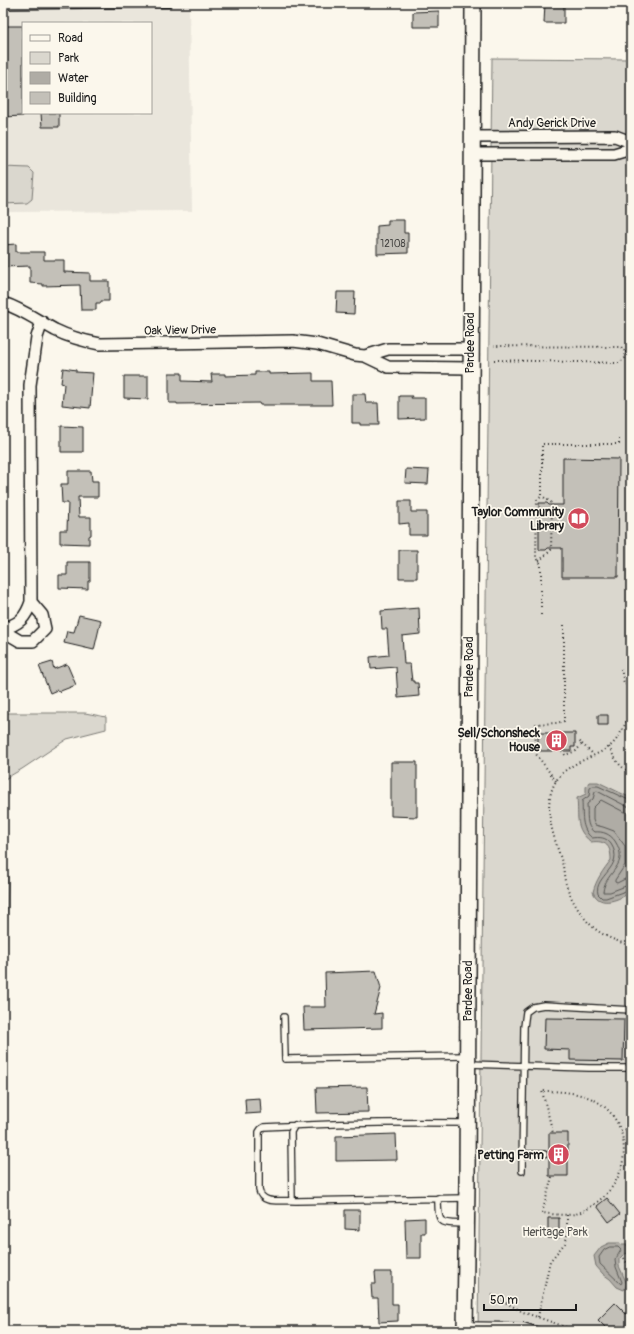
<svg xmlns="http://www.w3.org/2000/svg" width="634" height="1334" font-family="Pangolin,sans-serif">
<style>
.built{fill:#eae6dc;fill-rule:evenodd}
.green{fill:#dad7ce;stroke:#7b7a75}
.water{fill:#afaca5;stroke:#74726e}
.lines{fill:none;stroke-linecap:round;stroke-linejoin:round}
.shore{stroke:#575653;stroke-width:1}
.building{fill:#c3c0b8;stroke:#1c1c1c}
.lane-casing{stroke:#1c1c1c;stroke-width:8}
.street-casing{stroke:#1c1c1c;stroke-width:14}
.secondary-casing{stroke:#1c1c1c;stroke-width:18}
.path{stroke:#1c1c1c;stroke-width:2;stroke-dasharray:1 3;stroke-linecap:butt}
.lane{stroke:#fbf7ec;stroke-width:5.5}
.street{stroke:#fbf7ec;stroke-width:11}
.secondary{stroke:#fbf7ec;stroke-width:15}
.labels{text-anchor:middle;stroke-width:3.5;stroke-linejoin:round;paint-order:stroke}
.number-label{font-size:10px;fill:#464543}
.street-label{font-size:12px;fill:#1c1c1c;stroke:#fbf7ec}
.poi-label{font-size:12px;font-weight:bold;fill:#1c1c1c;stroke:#fbf7ec;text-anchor:end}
.park-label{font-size:12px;fill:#555451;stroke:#fbf7ec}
</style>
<rect width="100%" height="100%" fill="#fbf7ec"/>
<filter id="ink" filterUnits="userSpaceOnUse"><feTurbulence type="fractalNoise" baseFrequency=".025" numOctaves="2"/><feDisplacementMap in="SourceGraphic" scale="8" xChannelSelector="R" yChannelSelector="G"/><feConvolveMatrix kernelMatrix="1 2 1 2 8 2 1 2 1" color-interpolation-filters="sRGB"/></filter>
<g filter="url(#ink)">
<path class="built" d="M3,3h186l3,208 -189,1zM23,23h128v90h-128z"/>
<path class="green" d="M492,58l139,1v1272h-153z
M3,167l26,1 5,5 -2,26 -5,4 -24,1z
M3,713h82l21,4v12l-39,10 -45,30 -19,11z
M3,865l5,12 -3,123 -2,15z"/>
<path class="water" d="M589,782h9l33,16v94c-11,7 -31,17 -38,0 3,-12 10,-22 18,-32 0,-14 -5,-20 -20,-18 -17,-14 -12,-24 -14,-44l9,-4v-7z
M609,1243h11l2,2h9v8l-7,1 -5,5v7l8,18 -3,6 -7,-3 -7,-8 -7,-5 -7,-8 -2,-10 7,-9z"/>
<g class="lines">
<path class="shore" d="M631,801l-33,-15h-5l-3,2 -1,8 -7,5c1,14 -2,27 10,37 8,-1 14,-1 19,6 15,23 -18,32 -13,50l4,4h4l25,-9
M631,807l-5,-1 -29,-15 -2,1 -2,7 -6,5c1,10 -2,22 7,28 9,-1 16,2 21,9 16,25 -10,30 -12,51h7l21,-8
M631,813l-7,-1 -23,-12 -8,8v12l2,5 8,2 11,4 11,15v19l-10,15v2l2,1 8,-4 6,-1
M610,1247h8l3,3 -6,10 1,7 6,15 -1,2 -21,-20 -1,-7 5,-7z"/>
</g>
<path class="building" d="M545,3h19v20h-20z
M439,11v16h-26v-15z
M3,26h20v90l-20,1z
M41,113h18v14h-17z
M388,220h16v13h4v20l-31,1v-28l11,-1z
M16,244v8h28v8h20v12l26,1v8h19v20h-8v2h-5v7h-15l-1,-25 -37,1v-2l-13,-1v-17l-27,1v-22z
M337,292h18l-1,22 -18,-1z
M63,368l13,2v2l17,1 -3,35 -28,-3 2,-21 -3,-1z
M255,372h14v2l44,-1v8h18l1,24h-72l-1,-2 -82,1v-1h-8v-30h13v8l30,1 -1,-8h14v2l30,-1z
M124,376h24v23l-24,-1z
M352,394h13l1,9h12l1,22h-19v-2h-8z
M399,396h13l-1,2h14v20l-26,1z
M61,426l22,1v25h-22z
M563,458l56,1 -1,118h-56v-29h-14l-2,2h-7v-47h8l2,2h14z
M406,469l23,1 -1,14 -23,-1z
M68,471h23l1,10h6v16h-20l1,20h12v18l-2,1v8l-29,-1v-13h7l1,-27h-6l-1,-19h7z
M399,501h12v11h16v23h-18v-12l-10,1z
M399,550h18v28h-18z
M67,562h23v19h-2v8l-29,-1v-13h8z
M419,608l1,26 -18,2 2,28h6l2,17h2v2h4l1,13 -21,2 -2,-31 -25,2 -1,-12 19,-2 -2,-26h-5l-1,-18z
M79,615l22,5 -7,30 -30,-7 3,-12 7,1z
M52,662l2,7 13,-5 9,21 -18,7 -1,-2 -7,3 -11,-27z
M598,715h10v10h-10z
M538,733h37v14h-4v4h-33z
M391,762h26v55l-26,-1z
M376,971l5,17 -7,26 8,-1v15l-78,2 -1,-23h23l-1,-34z
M545,1018l79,1 -1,42 -53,-1v-10l-26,-1z
M367,1087l1,25 -51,1 -1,-25z
M260,1098l1,15 -15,1 -1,-15z
M549,1133h19v43h-19z
M396,1134l1,26 -61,1v-25z
M607,1198l13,16 -11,8 -12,-16z
M345,1210h15v20l-15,-1z
M425,1218v15h-4v25h-15l-1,-39z
M548,1218h11v20h-11z
M375,1272h17v32h6v17l-19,1 -1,-24h-6l-1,-14h5z
M615,1303l11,11 5,-5v22h-22l-11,-11z"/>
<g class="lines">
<defs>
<path id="lane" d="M3,6l165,-2
M284,1017l1,42 182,-3
M469,1064l120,4h42
M522,1154h22
M522,1171l2,-144 2,-15 7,-5 11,-2 87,5
M438,1198c0,28 2,25 29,26
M466,1198l-170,3c-12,-2 -34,5 -37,-11v-58l2,-3 3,-2c68,-4 135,-5 203,-4
M292,1201l-1,-69 4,-7
M465,1325l59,1 16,5"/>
<path id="street" d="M472,137l143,-1 16,6
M472,154h142l17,-5
M3,303c19,6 35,18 52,27 14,7 29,11 45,14l193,-3 24,3 38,11 10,1
M470,368l-82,-1 -23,-11 23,-7h82
M3,628c16,-3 23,-11 28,-26l-1,-217 7,-48 5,-15
M3,631l17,10h13l12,-12 -3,-14 -11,-13"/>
<path id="secondary" d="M465,1331l2,-148 6,-1180"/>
</defs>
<use href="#lane" class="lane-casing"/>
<use href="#street" class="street-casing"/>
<use href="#secondary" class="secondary-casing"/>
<path class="path" d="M625,352h6
M494,360l125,3 6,-5c1,-5 0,-7 -4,-11l-127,-1
M539,561l12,-11 1,-47 -10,-7
M541,615v-51l-5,-7 1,-57 5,-4v-52h77v-8
M621,669l3,14 7,5
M631,715c-8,10 -11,24 -22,32 -17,12 -41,15 -53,34 -16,27 0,59 7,85 1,6 1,13 3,18 4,13 12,27 21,37 12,14 27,19 44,25
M582,744l11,10
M609,747c5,10 10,21 22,25
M562,751l3,4 11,-4 6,-7 -3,-3
M556,781l-20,-27 -1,-30 22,-1 7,-2v-99
M621,1131l10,-4
M552,1177l-10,36c10,1 22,3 33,1 12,-3 25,-13 33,-22 26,-29 20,-78 -18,-94 -15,-6 -33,-7 -48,-7l11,42
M624,1258l6,11
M492,1295l31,17 54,19
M538,1317l12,-56 15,-18 2,-6v-23"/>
<use href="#lane" class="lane"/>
<use href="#street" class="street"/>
<use href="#secondary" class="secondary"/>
</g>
</g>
<defs>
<symbol id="library-disc" viewBox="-11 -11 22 22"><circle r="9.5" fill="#d1495b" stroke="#fbf7ec"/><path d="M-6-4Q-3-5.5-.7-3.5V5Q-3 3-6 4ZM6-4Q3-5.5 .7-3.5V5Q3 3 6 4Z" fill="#fff"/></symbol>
<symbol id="building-disc" viewBox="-11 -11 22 22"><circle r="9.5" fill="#d1495b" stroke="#fbf7ec"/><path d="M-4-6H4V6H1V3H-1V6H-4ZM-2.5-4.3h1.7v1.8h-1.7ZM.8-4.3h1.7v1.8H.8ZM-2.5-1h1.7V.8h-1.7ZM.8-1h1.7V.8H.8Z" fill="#fff"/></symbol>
</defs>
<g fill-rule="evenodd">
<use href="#library-disc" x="566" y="506" width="25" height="25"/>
<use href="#building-disc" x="544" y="728" width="25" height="25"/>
<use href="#building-disc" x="546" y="1142" width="25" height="25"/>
</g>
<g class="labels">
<g class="number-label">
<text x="393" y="247">12108</text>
</g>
<g class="street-label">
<text x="552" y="127">Andy Gerick Drive</text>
<text transform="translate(180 330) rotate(-1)" y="4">Oak View Drive</text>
<text transform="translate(470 343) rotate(-90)" y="4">Pardee Road</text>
<text transform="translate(469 667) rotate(-90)" y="4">Pardee Road</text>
<text transform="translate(468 991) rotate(-90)" y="4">Pardee Road</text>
</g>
<g class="poi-label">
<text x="564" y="516">Taylor Community<tspan x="564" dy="14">Library</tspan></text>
<text x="540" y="737">Sell/Schonsheck<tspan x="540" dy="14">House</tspan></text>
<text x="544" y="1159">Petting Farm</text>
</g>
<g class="park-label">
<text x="555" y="1236">Heritage Park</text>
</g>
</g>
<rect width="634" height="1334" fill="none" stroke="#fbf7ec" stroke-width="16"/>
<rect x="8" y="8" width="618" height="1318" fill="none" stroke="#1c1c1c" stroke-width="1.5" filter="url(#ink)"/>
<rect x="22" y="22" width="130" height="92" fill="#fbf7ec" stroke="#a29f99"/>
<rect x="30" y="35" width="20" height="6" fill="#fbf7ec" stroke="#a29f99"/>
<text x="58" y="42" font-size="12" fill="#1c1c1c">Road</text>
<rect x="30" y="52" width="20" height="12" fill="#dad7ce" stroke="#a29f99"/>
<text x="58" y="62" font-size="12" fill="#1c1c1c">Park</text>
<rect x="30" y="72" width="20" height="12" fill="#afaca5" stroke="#a29f99"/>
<text x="58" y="82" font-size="12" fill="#1c1c1c">Water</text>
<rect x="30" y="92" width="20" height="12" fill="#c3c0b8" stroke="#a29f99"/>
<text x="58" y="102" font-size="12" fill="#1c1c1c">Building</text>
<path d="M484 1304v6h92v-6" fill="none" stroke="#1c1c1c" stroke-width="2"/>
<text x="490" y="1304" font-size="12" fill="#1c1c1c" stroke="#fbf7ec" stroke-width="3" paint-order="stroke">50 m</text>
</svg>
